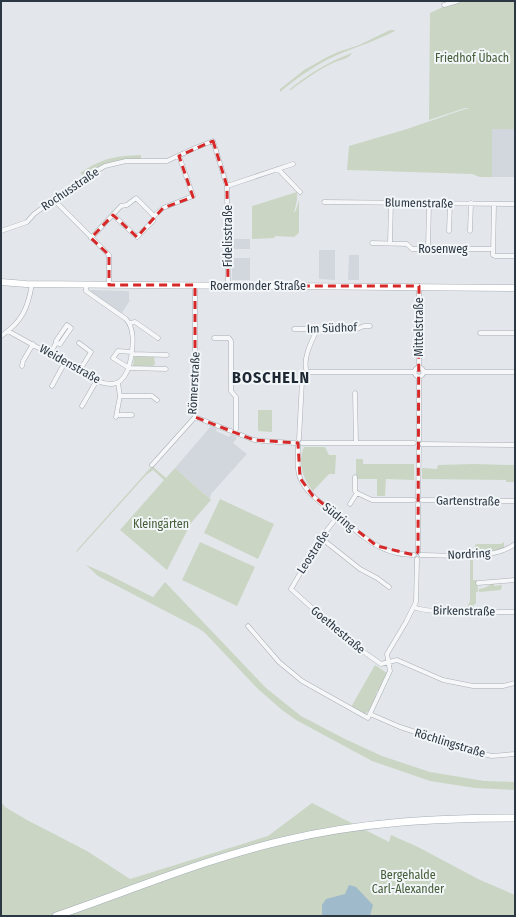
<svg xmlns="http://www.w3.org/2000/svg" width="516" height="917" font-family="'Fira Sans Condensed',sans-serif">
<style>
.built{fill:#d1d7dd}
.green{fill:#cbd5c4}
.water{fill:#9fbaca}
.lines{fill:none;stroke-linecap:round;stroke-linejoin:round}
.minor-casing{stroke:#a8afb5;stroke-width:5}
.secondary-casing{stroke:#a8afb5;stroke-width:7}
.primary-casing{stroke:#a3adb6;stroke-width:8}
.minor{stroke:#f6f7f9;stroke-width:4}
.secondary{stroke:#fff;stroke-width:6}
.primary{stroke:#fff;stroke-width:7}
.marked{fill:none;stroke:#d62828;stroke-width:3;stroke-dasharray:8 5;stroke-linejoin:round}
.labels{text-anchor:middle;stroke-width:4;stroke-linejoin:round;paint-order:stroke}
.park-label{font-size:12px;fill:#455e39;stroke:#f3f6f8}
.street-label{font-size:12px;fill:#2b3743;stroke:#f3f6f8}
.district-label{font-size:16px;font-weight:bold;letter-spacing:1px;fill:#1d2834;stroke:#f3f6f8}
</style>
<rect width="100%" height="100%" fill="#e3e7eb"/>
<path class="built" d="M492,129h23v48h-23z
M232,239h18v10h-18z
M319,250h16v30l-16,-1z
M349,255h10v25h-11z
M232,258h18v22h-18z
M90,290l39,1v9h1l-8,13 -31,-21z
M211,426l6,3 -1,2 13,6 2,-3 6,4 -4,5 14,11 -36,40 -1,5 -35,-31z"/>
<path class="green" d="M462,1h53v128h-23v48h-12l-8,-3 -125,-4 2,-24 58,-17 58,-20h5l-5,-1 -36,12 1,-107 15,-7z
M390,30h4l1,1c-19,10 -40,16 -60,25 -20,9 -38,22 -55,36v-3l24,-19 23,-13 11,-5 21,-7z
M352,53c-3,6 -13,7 -19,10 -15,7 -29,17 -42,27h-2c19,-16 39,-28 63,-37z
M141,155v4c-24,1 -36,4 -58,16l-3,-2c23,-15 34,-17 61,-18z
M297,192v8l-3,13 2,-3 3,-10v33l-5,4 -19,-1 -1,2 -22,1v-33z
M134,356h20l1,8 -3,3h-19z
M258,410h14v22l-14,-1z
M304,447h21l4,8h7l-1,19h-6l-16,17c-10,-11 -16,-29 -9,-44z
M356,459h7v5h51v16l-28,-1 -1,17h-8v-17h-21z
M474,464l40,1 1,18v-1h-9v-2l-84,-1v-11l15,1 1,-4z
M152,466l14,12 9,-10 36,32 -20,23 -24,47 -47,-40 44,-50 -11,-10 -7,5 -70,78 1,-3z
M220,499l54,25 -16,35 -54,-26z
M200,542l55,25 -18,39 -55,-26z
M504,542v6c-9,4 -19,5 -30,5l1,-8 2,-1h24z
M473,559v21h4l1,12h-2v12h-2l-1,6h-7l4,-9v-41z
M86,565l19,8 48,24 12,-15 101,106 35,28 44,23 37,17 48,16 54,9 31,1v8l-40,-2 -45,-7 -58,-20 -76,-41 -14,-10 -24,-21 -53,-56 -7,-5 -100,-52z
M494,583v3l8,-1 -1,5 -22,2v-3l5,-1z
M375,665l12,8 -8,18h-2l-1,3 1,1 -7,15 -5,4 -14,-7z
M1,802l4,5 22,13 60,31 43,28 138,-43 44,-33 77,39 2,-7 27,12 62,33 35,15v21h-514z"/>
<path class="water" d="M349,885l7,2 17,18 -3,11h-48v-11l4,-6 19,-5z"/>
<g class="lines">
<defs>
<path id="minor" d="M444,5l14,-4
M278,169l22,23
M227,186l66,-22
M53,199l56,56v30
M324,202l191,2
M494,204l-1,51 2,1h20
M113,215l24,22 16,-16 1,-5 9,-8 30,-12 -14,-40
M1,231l26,-9 7,-8 48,-35 23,-13 21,-5h41l28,-13 18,-7 14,45 1,100
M449,231l1,-28
M470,231l1,-28
M91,238l30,-32 6,-1 9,-7 18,18
M372,243l35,1 5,5h81
M390,243l1,-41
M428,249l1,-46
M130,323l5,-1 3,2 20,14
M294,329h63l7,-3h6
M8,331l90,50c21,9 29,-3 33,-23 2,-13 4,-29 -5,-39l-40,-28v-7
M480,333h35
M1,336c21,-14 27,-28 31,-52
M214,338h15l2,3v50l5,6v32l-1,4
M79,343l12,9 -11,18
M50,354l6,-11 4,1 11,-16 -4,-3 -11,16v2
M132,354l35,1
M22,366l1,-5 10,-17
M414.5 372a4.5 4.5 0 1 1 9 0a4.5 4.5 0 1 1-9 0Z
M129,368l-16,-10 5,-7 14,1
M129,368l37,1
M419,368v-82
M307,372c-5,-12 4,-30 10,-42
M423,372h92
M231,377l33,1
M52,386l13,-24
M355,393l1,50
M120,396h32l5,4
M82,406l15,-26
M117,415h15
M116,417l4,-21 -2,-13
M195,417l59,23 9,1 32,2
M299,439l3,-58 3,-7 2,-2h107
M419,440v-63
M302,443h112
M422,444l93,1
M298,446c0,12 -2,26 4,36 8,15 25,25 38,35 13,11 26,24 42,31 10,5 21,7 32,7
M152,465l43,-48v-132
M355,477v14l2,2
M418,497l1,-49
M422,500l93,1
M350,504l7,-11 15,7h42
M338,516l-18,23 -29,50 60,54 30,21 16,-4 46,20 30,6h30l12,-3
M321,538l39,31 17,9 12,9
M418,552v-48
M421,555c28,0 71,6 94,-11
M478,583l37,-3
M414,607c10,7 84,5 101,5
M248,626l31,36 23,19 66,37 22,-47 -3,-17 19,-32 10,-20 1,-43
M370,714l30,13 83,27 9,2 23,-2"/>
<path id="secondary" d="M1,282l25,2 489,4"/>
<path id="primary" d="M56,916c76,-26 151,-58 230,-76 76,-18 151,-22 229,-22"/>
</defs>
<use href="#minor" class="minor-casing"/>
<use href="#secondary" class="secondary-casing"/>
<use href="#primary" class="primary-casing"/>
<use href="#minor" class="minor"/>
<use href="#secondary" class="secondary"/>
<use href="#primary" class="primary"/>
</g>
<path class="marked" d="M213,141l14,45 1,100h191l-1,266 -4,3 -37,-9 -64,-50 -13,-18 -2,-35 -44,-3 -59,-23v-132h-86v-30l-18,-17 22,-23 24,22 26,-29 30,-11 -14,-41z"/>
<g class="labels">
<g class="park-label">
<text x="472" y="62">Friedhof Übach</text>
<text x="161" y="528">Kleingärten</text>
<text x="408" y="879">Bergehalde<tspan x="408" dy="14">Carl-Alexander</tspan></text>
</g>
<g class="street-label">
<text transform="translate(70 189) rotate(-34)" y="4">Rochusstraße</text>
<text transform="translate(419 203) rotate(1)" y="4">Blumenstraße</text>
<text transform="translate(228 236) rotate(-90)" y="4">Fidelisstraße</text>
<text x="443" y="253">Rosenweg</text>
<text x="258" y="290">Roermonder Straße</text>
<text transform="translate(419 327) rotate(-90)" y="4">Mittelstraße</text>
<text transform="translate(332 328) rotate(-2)" y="4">Im Südhof</text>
<text transform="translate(70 364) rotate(29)" y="4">Weidenstraße</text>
<text transform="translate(194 383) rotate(-87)" y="4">Römerstraße</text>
<text transform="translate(468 501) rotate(1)" y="4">Gartenstraße</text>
<text transform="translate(339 517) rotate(39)" y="4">Südring</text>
<text transform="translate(313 552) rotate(-57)" y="4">Leostraße</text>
<text transform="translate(469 554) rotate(-3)" y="4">Nordring</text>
<text transform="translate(464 611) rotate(1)" y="4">Birkenstraße</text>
<text transform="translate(338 630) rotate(40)" y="4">Goethestraße</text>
<text transform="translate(450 743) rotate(17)" y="4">Röchlingstraße</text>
</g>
<g class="district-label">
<text x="271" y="383">BOSCHELN</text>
</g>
</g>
<rect width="516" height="917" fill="none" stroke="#2b3743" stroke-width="4"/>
</svg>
